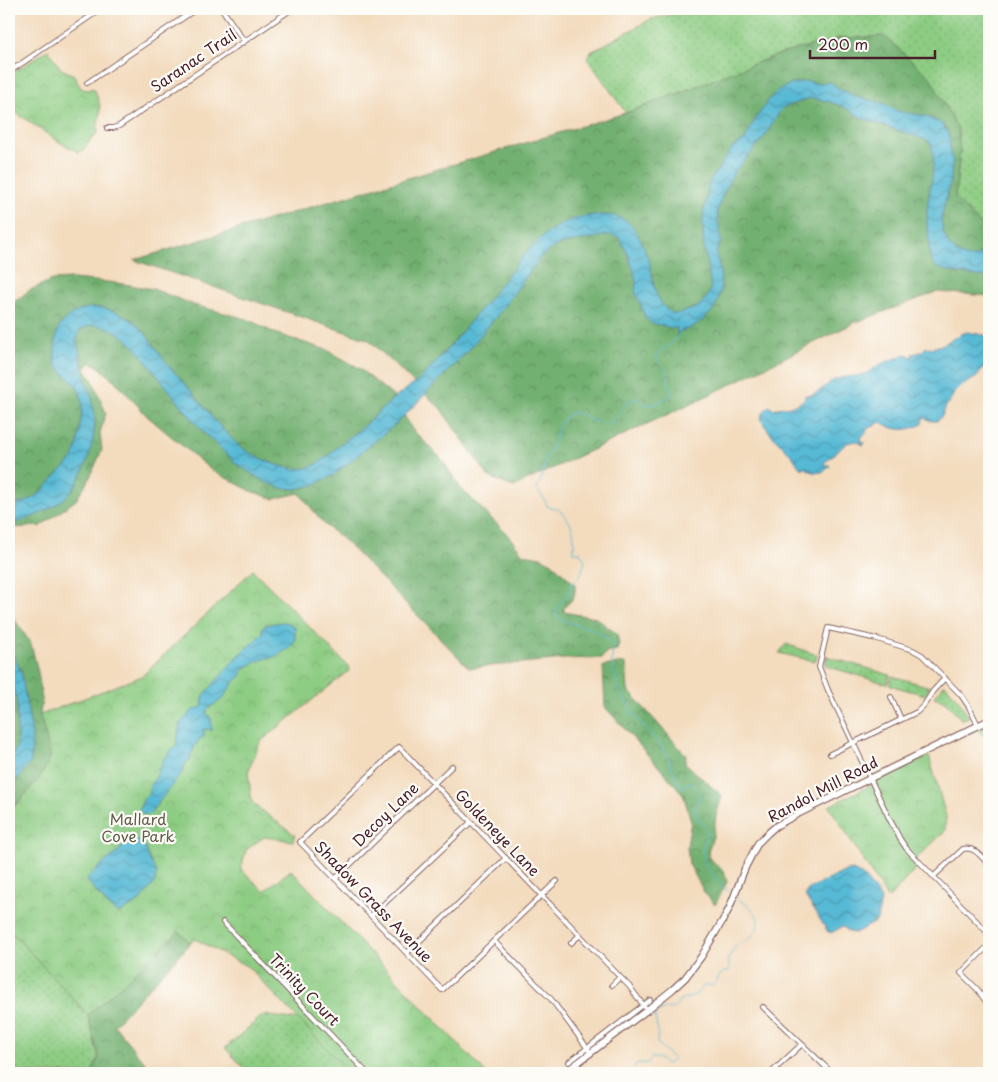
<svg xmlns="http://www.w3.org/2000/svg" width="998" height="1082" font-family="'Playpen Sans',sans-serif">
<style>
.grass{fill:url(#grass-dots);stroke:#6c7657}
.forest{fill:url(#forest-crowns);stroke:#5e684e}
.park{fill:url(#park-crowns);stroke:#6c7657}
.water{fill:url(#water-waves);stroke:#506c80}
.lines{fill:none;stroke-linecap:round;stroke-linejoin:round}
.stream{stroke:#57b9d5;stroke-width:1}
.minor-casing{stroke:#85615e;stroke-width:6}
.secondary-casing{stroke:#85615e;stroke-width:8}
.minor{stroke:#fff;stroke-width:4}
.secondary{stroke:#fff;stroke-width:5.5}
.labels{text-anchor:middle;stroke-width:4.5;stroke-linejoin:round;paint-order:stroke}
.street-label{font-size:15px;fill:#4a1f2b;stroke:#fdfcf7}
.park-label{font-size:15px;fill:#615c4a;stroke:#fdfcf7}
</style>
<defs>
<pattern id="grass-dots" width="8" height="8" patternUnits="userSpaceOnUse" patternTransform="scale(1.25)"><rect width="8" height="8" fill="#8dcc83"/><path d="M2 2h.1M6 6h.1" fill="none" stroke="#7baf71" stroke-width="1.8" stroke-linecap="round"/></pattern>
<pattern id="forest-crowns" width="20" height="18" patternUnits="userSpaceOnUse" patternTransform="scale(1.25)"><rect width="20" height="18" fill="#72b071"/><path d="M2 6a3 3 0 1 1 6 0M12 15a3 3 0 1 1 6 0" fill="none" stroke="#608f5d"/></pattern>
<pattern id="park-crowns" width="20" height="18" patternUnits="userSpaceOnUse" patternTransform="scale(1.25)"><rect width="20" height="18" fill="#8dcc83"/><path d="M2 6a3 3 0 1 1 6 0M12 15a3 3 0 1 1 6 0" fill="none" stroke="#7baf71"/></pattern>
<pattern id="water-waves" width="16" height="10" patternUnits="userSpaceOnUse" patternTransform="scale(1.25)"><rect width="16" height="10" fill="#57b9d5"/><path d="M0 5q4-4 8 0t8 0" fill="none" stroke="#4a96ad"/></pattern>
</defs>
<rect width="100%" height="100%" fill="#fdfcf7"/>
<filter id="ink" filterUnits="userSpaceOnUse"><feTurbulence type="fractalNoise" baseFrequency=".02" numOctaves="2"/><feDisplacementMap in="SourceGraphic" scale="10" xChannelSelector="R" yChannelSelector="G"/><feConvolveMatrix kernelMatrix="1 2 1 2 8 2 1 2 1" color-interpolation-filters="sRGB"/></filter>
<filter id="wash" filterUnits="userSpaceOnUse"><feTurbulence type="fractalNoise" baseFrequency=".0096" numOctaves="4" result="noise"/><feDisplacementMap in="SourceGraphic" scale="20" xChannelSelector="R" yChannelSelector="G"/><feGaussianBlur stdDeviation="1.12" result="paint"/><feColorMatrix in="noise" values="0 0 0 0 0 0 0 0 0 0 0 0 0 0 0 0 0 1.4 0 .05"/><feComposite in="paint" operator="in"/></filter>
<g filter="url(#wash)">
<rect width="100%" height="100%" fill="#f3dbbe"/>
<path class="grass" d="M699,9h290v224l-34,-35 5,-47 -119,-113 -61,16 -154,59 -39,-55 4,-6 60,-33z
M786,644l31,11 -1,4 -3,2 -34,-8z
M826,656l64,19 -3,9 -61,-18z
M892,676l38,11 -5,8 -36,-10z
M945,684l13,15 11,18 -7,3 -17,-19 -11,-4z
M986,725l3,4v13l-11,-12z
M9,929l79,86 11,43 -8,15h-70l-12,-10z
M263,1015l37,5 50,53h-101l-24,-25z"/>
<path class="forest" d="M884,36l46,41 28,52 2,22 -5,47 34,35v63l-52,-4 -83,31 -145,72 -196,92 -24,-10 -49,-69 -71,-68 -235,-80 498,-149 148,-57 61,-16z
M72,279l46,4 35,6 41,16 53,14 30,15 50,16 32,18 34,28 19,33 29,29 19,29 47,47 16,20 18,3 11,6 23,21c1,13 -2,15 -11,24v4l32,6 21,16 2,10 -2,6 -11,2 -4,6 -38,1 -95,9 -124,-127 -20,-16 -26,-32 -25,6 -23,-8 -40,-21 -64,-54 -30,-33 -18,-16 -8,-5 -6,7 8,12 13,32 -6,20 2,17 -13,29 -13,21 -35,26 -32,2v-222l21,-16 22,-10z
M9,611l22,33 7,28 4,27 -2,16 11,41 -9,19 -25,29 -8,4z
M626,663l2,27 58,65 -1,8 37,33 -6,20 -3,21 -5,14 1,7 15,13 3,11 -12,23 -11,-13 -15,-28 -2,-17 4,-26 -8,-27 -78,-87 -2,-41z
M179,931l12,12 -77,82 39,48h-62l8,-15 -11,-43z"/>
<path class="park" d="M48,50l13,19 15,7 1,6 5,7 6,1 5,-2c5,9 8,16 7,27 -1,6 -3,11 -2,17l-18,21 -21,-11 -50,-34v-33z
M253,570l98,99 -91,73 -12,30 4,31 43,32 -2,6 -29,-4 -18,13 -5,19 23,22 27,-21 195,203h-136l-102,-106 -53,-28 -4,4 -12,-12 -91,84 -79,-86v-121l8,-4 25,-29 9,-19 -11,-41 102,-39z
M929,756l17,60 -1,15 -32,31 5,4 -30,33 -59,-93z"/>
<path class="water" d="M805,81l11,2 15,-1 7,6 21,10 24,5 14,8 28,5 14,6 4,3 5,8 2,8v10l3,9 -3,23 -9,36 2,13 6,13 9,9 10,4 21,-5v24c-11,-1 -48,-4 -55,-12 -5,-6 -5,-15 -5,-22 -1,-11 -3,-23 -2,-35 2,-18 12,-50 2,-67l-65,-22 -22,-13 -16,-5 -16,-3 -28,10 -19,31 -29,33 -12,25 -5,15 4,30 -5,10 4,18 1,12 -1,12 -3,9 -4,7 -10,10 -14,9 -10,3 -2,5v-9h-5l-21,-5 -5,-4 -11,-28 1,-9 -2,-11 -8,-21 -7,-13 -11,-2 -50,10 -10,6 -8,7 -44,59 -32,38 -67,68 -63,52 -20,10 -18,4 -15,-1 -16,-6 -27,-17 -36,-34 -50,-62c-12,-16 -27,-37 -47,-42 -4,-1 -8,-2 -12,-2 -4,1 -8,3 -12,4l-5,12c5,11 5,24 9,37 1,5 3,9 5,14 2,6 3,13 4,19 4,25 -9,67 -27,85 -12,12 -42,26 -58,28v-19c23,-1 31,-12 46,-28 5,-6 12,-11 16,-16 5,-7 7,-19 8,-27 2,-16 7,-34 -3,-49 -6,-7 -16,-13 -20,-21 -2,-4 -1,-11 -1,-16 1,-5 1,-13 2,-17 5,-12 20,-21 31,-23 16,-3 36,6 47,15 15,13 23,30 35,44 9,10 18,20 26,30 13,16 26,33 41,47 10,9 23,14 35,19 13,5 30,9 43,2 12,-6 21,-18 31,-25 17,-12 31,-27 47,-41 9,-7 18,-13 27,-20 8,-8 16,-16 23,-25 14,-15 26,-32 40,-48 35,-40 59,-92 120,-91 12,0 23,3 30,12 9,13 14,27 18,42 2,11 3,22 9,32 2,4 8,10 11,12 4,2 8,0 12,-1 13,-3 24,-10 28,-24l-8,-47v-25l7,-36 23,-33 12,-7 8,-17 14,-21 11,-12 11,-5z
M967,332l22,4v29h-1l-2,3h-3l-6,9 -17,10 -6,6 -3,6 -5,7 -4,10 -5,5h-5l-9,-3 -1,6c-16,8 -27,7 -41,-2l-14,7 -1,4 -6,5 1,4 4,1 -2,2 -7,-4 -9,2 -23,20 1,2h4l1,1c-6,8 -16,9 -24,2h-6c-3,-4 -5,-9 -9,-13 -10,-12 -24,-22 -30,-37l3,-7 5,-5 4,3c12,-3 24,-1 32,-11v-3c10,3 20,-10 29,-15 9,-4 18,-3 27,-5 3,-1 8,-2 10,-4 4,-3 5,-5 10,-7 8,-4 16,-5 25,-10l6,3 1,-1 -1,-2 9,-2 5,-5c3,0 6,1 9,0 11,-2 21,-12 32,-15z
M284,622l7,2 4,4v13l-5,7 -18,10h-6l-20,9 -4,5 -1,4c-11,8 -11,14 -19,23 -5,5 -12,6 -16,13l5,7 1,12 -4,-2 -4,1v7l-4,1 -6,10 -5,13 -3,1 -3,9 -32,41 -3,3 -5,-1 -4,-4 5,-12 4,-3 3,-12 4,-4 8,-19 8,-10 5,-4 4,-22 13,-14 9,-3 1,-3 -1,-2 2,-7 34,-39 25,-23 -1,-5c6,-5 14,-5 22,-6z
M9,647l12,24 11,63 -1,28 -14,17 -8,13v-31l8,-14v-45l-8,-27z
M132,838h2l1,2c11,2 10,9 14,18 2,5 5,10 8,14l-3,12 -14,17 -20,12 -5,-1 -1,-2 -5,-3 -23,-27 13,-13 19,-15 6,-7 8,-5z
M852,870c12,3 20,18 28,27l1,3 -4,20 -5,4 -17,9 -6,-1 -6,-5c-6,1 -9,7 -15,5l-22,-35 -1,-3 3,-4 3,-2 35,-17z"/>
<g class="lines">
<path class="stream" d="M680,331c-2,4 -4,8 -7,11 -6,6 -15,7 -17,16 3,5 8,7 10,13 4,8 -2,10 6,19l-1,4 -3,4c-5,1 -6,3 -11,5 -8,5 -14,-1 -21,-5 -10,4 -17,13 -22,23l-9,3 -11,-3 -7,-3 -6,-4 -7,-2 -7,3 -6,7 -5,12 -1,8 -9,16 -4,19 -5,11c2,7 9,11 10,18 4,3 7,2 11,3 3,2 4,4 6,6 12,14 9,19 10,37h6l5,9c-3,9 -5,19 -13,22l-6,13 -10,13 1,7 4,4 30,9 11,6 11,9 -1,18 3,12 2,11 9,17 8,14 25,27 10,17 5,15 8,12h3l2,-4 2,-1c20,13 3,20 8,35 2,5 7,8 10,13 -1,7 -4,13 -4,20 -1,15 8,24 18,34 4,4 7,8 12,11
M632,1073c5,-11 5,-9 16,-10l3,-5c6,0 10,0 13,5l4,1 4,-4 1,-2 -6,-5 -3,-4 -6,-5 -1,-2 1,-10 -3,-15 2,-4 8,-4 10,-1 6,-9c12,-1 15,-4 23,-13l10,-1 3,-3 2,-6 5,-4 6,-2 -2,-11 8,-14 12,-5 4,-4 5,-7 2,-10 -7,-10 -16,-12"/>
</g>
</g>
<g filter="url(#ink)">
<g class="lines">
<defs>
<path id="minor" d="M222,9l22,32
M9,72l92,-63
M87,83l109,-74
M107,128h6l6,-2 173,-117
M891,697l10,22
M978,725l-9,-18 -8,-12 -39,-40 -9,-5 -36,-11 -49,-11 -9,39 9,23 61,128 11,21 6,9 83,86
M830,754l87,-42 7,-7 9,-14 12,-13
M934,876l29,-27c12,-3 19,9 26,16
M335,879l117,-113
M557,881c-39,36 -76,73 -115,109l-142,-148 99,-95 221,230 9,9 18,24
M371,916l100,-94
M223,922l144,151
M494,941l57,58 40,54
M571,943l9,-8
M989,945l-28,28 17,17 11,16
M407,953l99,-95
M612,985l8,-8
M763,1007l69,66
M569,1062l81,-62
M771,1073l31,-29"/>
<path id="secondary" d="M567,1073l5,-6 75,-57 26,-21 12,-11 16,-21 22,-37 6,-11 16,-41 13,-25 10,-10 8,-7 18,-10 195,-96"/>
</defs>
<use href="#minor" class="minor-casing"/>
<use href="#secondary" class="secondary-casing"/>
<use href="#minor" class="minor"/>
<use href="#secondary" class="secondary"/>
</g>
</g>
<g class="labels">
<g class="street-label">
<text transform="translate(194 61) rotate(-34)" y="5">Saranac Trail</text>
<text transform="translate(823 790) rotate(-28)" y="5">Randol Mill Road</text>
<text transform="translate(386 815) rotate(-44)" y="5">Decoy Lane</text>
<text transform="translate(497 833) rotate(46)" y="5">Goldeneye Lane</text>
<text transform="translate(373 902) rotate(46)" y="5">Shadow Grass Avenue</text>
<text transform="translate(304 990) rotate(46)" y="5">Trinity Court</text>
</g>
<g class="park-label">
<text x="138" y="825">Mallard<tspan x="138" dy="17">Cove Park</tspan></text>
</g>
</g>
<rect width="998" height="1082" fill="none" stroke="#fdfcf7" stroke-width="30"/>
<path d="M810 50v8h125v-8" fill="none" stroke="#4a1f2b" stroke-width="2.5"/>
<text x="818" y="50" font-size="15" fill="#4a1f2b" stroke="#fdfcf7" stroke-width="4" paint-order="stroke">200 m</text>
</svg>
